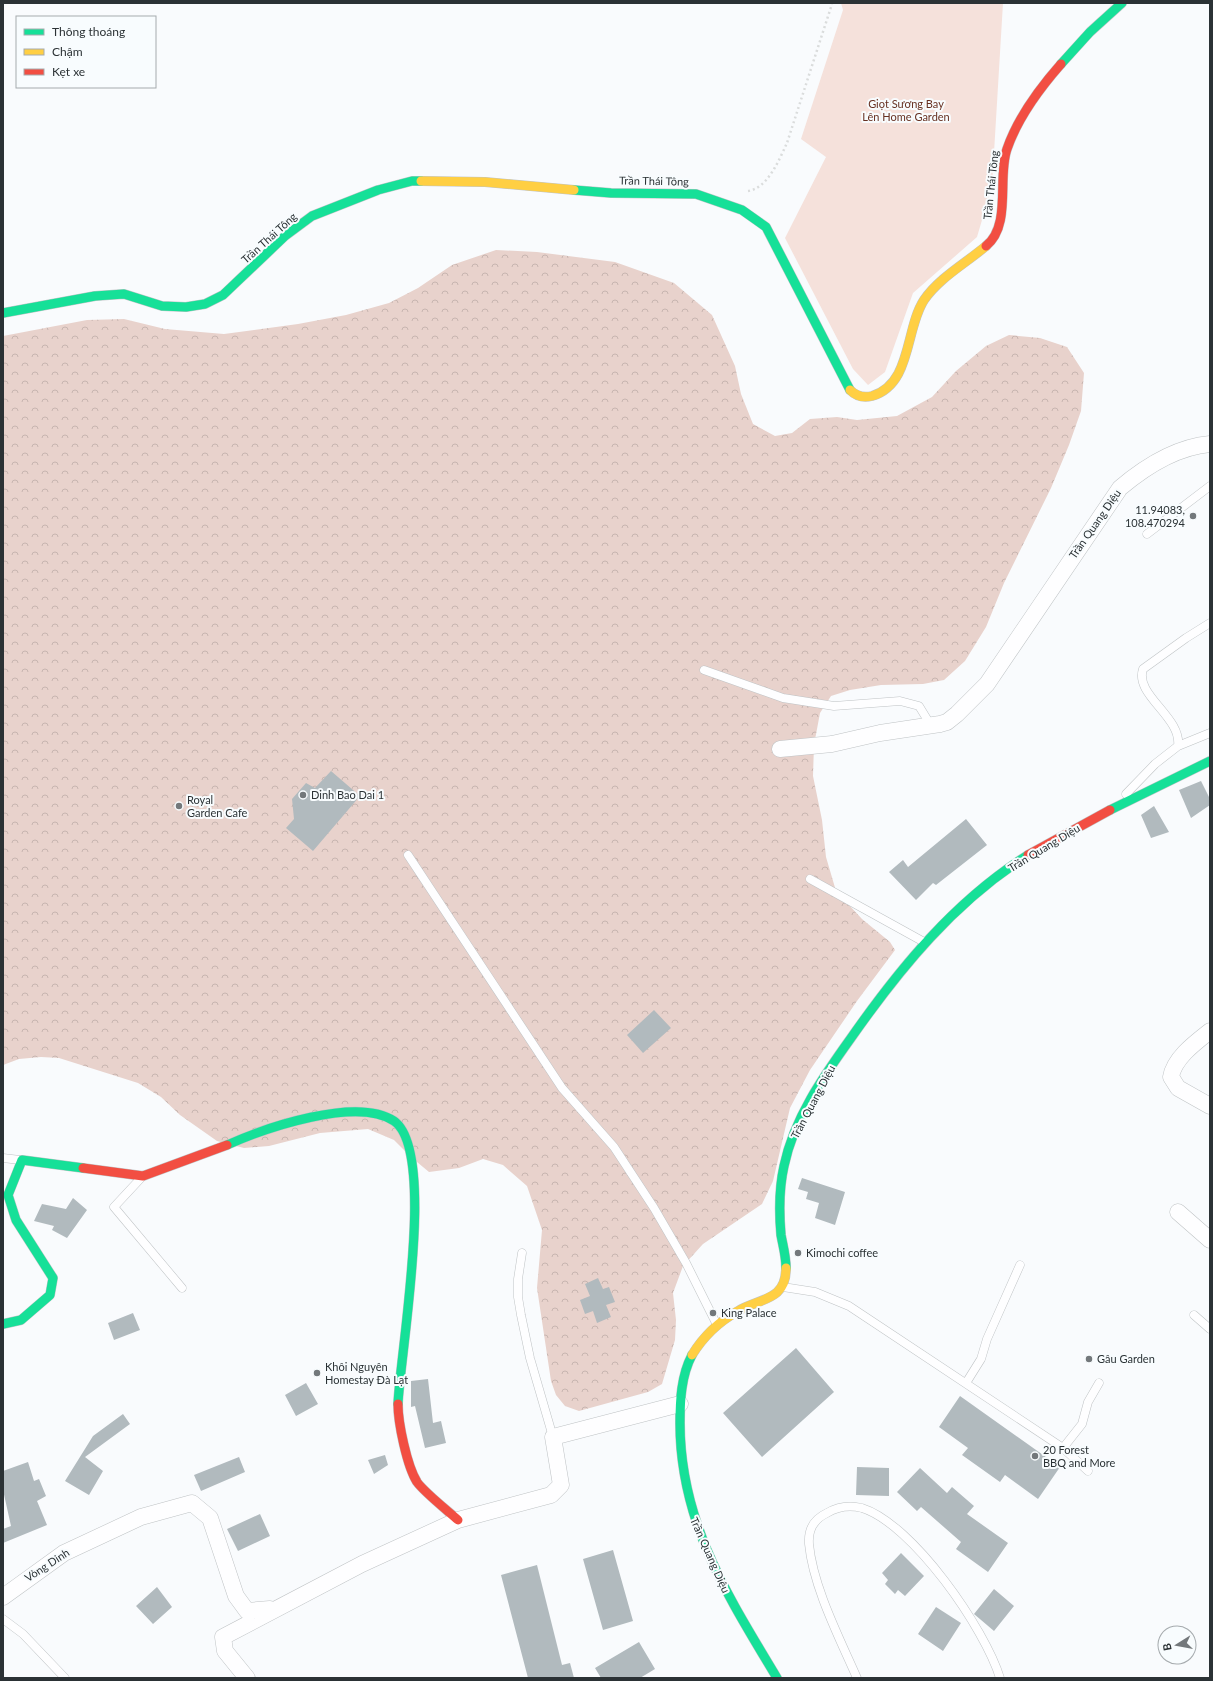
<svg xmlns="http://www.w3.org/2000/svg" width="1213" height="1681" font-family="Lato,sans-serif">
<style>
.forest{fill:url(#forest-crowns)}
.park{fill:#f5e1db}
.building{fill:#b1babe}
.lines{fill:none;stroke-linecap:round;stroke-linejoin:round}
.lane-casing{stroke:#bfc3c5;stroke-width:9}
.street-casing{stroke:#bfc3c5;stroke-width:17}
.fast-casing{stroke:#bfc3c5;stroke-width:10}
.slow-casing{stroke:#bfc3c5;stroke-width:10}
.jam-casing{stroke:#bfc3c5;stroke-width:10}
.path{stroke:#dadcdc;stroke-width:2.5;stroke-dasharray:2 3;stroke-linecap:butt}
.lane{stroke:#fefeff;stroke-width:8}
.street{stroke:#fefeff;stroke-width:16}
.fast{stroke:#16e098;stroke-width:9}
.slow{stroke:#ffcf43;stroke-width:9}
.jam{stroke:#f24e42;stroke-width:9}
.poi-dot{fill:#73787b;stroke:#f8fcfe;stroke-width:1.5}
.labels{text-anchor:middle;stroke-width:4;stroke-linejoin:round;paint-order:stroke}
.park-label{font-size:11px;fill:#673122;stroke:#f8fcfe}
.street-label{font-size:11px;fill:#2b3235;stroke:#f8fcfe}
.poi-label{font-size:11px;fill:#2b3235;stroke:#f8fcfe;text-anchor:start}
</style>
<defs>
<pattern id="forest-crowns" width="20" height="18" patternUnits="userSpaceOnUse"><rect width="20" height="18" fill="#e8d2cc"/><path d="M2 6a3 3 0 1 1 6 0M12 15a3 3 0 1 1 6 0" fill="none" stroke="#c7b5b0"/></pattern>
</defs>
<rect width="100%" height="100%" fill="#f9fbfd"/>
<path class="forest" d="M496,250l41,2 78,10 59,21 38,32 23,51 6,28 12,30 22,12 17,-3 18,-14 27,-2 20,3 40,-4 35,-19 24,-26 30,-25 23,-11 31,3 27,9 17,26 -3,38 -12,34 -18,43 -47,95 -18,44 -21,34 -21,19 -21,4 -42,1 -31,5 -19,6 -11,17 -6,32 -1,31 9,44 4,37 10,34 26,28 28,23 5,8 -38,51 -47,69 -20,38 -17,73 -11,23 -59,40 -20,22 -10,27 3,27 -1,20 -13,44 -14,8 -69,19 -14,-5 -9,-11 -5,-14 -14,-93 5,-58 -15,-44 -24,-21 -20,-6 -24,9 -30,4 -18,-15 -17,-17 -26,-11 -48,4 -51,13 -25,2 -27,-7 -37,-26 -19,-18 -23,-14 -79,-25 -18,-1 -22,2 -16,6v-729l84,-16 37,-1 41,10 59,5 74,-10 48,-9 43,-12 29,-15 34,-23z"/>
<path class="park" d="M841,3h162l-11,183 -15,51 -64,56 -28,79 -17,13 -15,-16 -68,-131 41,-81 -25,-18 42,-129z"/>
<path class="building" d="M331,771l29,25 -47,55 -27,-23 8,-9 -2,-20 14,-16 9,5z
M1201,781l9,18v6l-19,13 -12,-28z
M1154,806l15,26 -18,6 -10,-23z
M966,819l21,26 -51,40 -3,-2 -17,17 -27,-28 14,-12 5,7z
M654,1010l17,18 -28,25 -16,-18z
M802,1178l43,14 -10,33 -20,-7 4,-15 -13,-4 2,-7 -10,-3z
M73,1198l14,12 -20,28 -15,-8 2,-4 -20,-5 8,-17 24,5z
M598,1278l5,11 6,-2 6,15 -9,3 5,12 -14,6 -4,-12 -8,3 -5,-14 10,-4 -5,-12z
M133,1313l7,17 -26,10 -6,-17z
M796,1348l38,44 -72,65 -39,-44z
M428,1379l5,44 8,-2 5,22 -21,5 -10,-42 -4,1v-26z
M306,1383l12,21 -22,12 -11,-21z
M960,1396l100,71 -22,32 -33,-24 -5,7 -38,-27 6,-7 -29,-21z
M123,1414l7,10 -45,33 18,14 -14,24 -24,-14 28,-45z
M385,1455l3,10 -14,9 -6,-14z
M239,1457l6,15 -44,19 -7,-16z
M28,1462l6,19 5,-2 7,17 -9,5 10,24 -44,18v-14l8,-3 -8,-36v-19z
M857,1467l32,1v28l-33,-1z
M920,1468l27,25 5,-6 22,19 -7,8 41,29 -20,29 -32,-23 5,-7 -40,-35 -4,4 -20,-19z
M260,1514l10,22 -32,15 -11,-22z
M613,1550l20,71 -30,9 -20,-71z
M901,1553l23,23 -19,20 -7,-6 -3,4 -10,-10 3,-4 -6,-7z
M537,1565l25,100 8,-2 4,15h-46l-27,-103z
M157,1587l15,20 -19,17 -17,-18z
M994,1589l20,17 -20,25 -20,-17z
M936,1607l25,16 -18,28 -25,-17z
M639,1642l16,27 -15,9h-39l-6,-10z"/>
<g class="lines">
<defs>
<path id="lane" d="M1147,534l63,-48
M704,670l79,28 51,8 66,-5 19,5 11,18
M1178,746l32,-13
M1126,794l29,-30 23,-18c4,-29 -44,-51 -35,-77l43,-31 24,-15
M408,855l154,233 52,59 40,61 32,55 31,62
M810,879l114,63
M3,1158l17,2
M141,1178l-27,29 68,81
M522,1253l-4,26v18l3,18 9,43 23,79
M783,1287l32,5 34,14 214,142 25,23
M1194,1315l16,14
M966,1383l15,-24 6,-20 33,-74
M1063,1448l19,-24 6,-22 11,-19
M3,1619l20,15 42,44
M857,1678c-17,-39 -44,-91 -48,-134 -1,-14 5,-25 18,-31 10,-6 23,-8 35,-5 51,16 123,121 138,170"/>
<path id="street" d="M780,749l52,-5 48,-11 60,-9 7,-2 10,-8 30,-30 133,-196c26,-22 56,-41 90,-44
M1210,1031c-14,11 -36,27 -39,46l7,11 32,18
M1178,1212l32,28
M3,1597l61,-44 77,-36 51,-14 18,15 26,78 11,15 23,-2
M247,1678l-22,-27 -2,-14 139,-73 96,-44 93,-25 10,-10 -8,-48 127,-33"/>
<path id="fast" d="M1061,64l29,-32 32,-29
M574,190l37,3 85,1 46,16 24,17 84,163
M3,313l92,-17 29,-2 38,12 24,1 19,-3 18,-9 62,-59 27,-20 66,-26 34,-9h9
M1110,810l100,-49
M227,1145c38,-17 130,-49 167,-24 43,30 6,232 4,283
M786,1268c0,-12 -3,-22 -5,-33 -2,-23 -2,-47 3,-69 10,-48 39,-89 67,-128 49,-70 104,-137 177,-183
M3,1324l18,-4 29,-25 3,-17 -37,-58 -8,-25 14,-35 61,8
M692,1355c-11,21 -12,46 -12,68 0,100 48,173 97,255"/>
<path id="slow" d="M421,181l64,1 89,8
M850,390c6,6 14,8 22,6 40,-12 33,-67 52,-96 15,-22 42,-37 62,-54
M692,1355c11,-18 28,-34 46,-44 22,-13 48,-10 48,-43"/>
<path id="jam" d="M986,246c26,-21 11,-69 21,-97 11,-32 32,-60 54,-85
M1028,855l82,-45
M83,1168l60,8 84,-31
M398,1404c0,19 9,62 19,78 7,10 31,29 41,38"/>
</defs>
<use href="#lane" class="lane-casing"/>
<use href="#street" class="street-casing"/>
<use href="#fast" class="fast-casing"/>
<use href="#slow" class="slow-casing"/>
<use href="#jam" class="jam-casing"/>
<path class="path" d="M748,191c20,-3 31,-31 39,-48l45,-139"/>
<use href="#lane" class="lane"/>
<use href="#street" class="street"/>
<use href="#fast" class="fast"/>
<use href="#slow" class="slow"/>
<use href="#jam" class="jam"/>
</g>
<g class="poi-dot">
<circle cx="1193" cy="516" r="4"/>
<circle cx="303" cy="795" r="4"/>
<circle cx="179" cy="806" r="4"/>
<circle cx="798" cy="1253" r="4"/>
<circle cx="713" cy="1313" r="4"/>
<circle cx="1089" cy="1359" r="4"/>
<circle cx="317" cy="1373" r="4"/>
<circle cx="1035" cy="1456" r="4"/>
</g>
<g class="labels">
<g class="park-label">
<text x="906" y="108">Giọt Sương Bay<tspan x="906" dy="13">Lên Home Garden</tspan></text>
</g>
<g class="street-label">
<text transform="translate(654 181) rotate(1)" y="4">Trần Thái Tông</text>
<text transform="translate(991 185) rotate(-84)" y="4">Trần Thái Tông</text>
<text transform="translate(269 238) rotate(-42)" y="4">Trần Thái Tông</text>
<text transform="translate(1095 524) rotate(-55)" y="4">Trần Quang Diệu</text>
<text transform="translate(1044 848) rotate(-31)" y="4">Trần Quang Diệu</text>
<text transform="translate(813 1102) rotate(-62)" y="4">Trần Quang Diệu</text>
<text transform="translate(710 1555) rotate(66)" y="4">Trần Quang Diệu</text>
<text transform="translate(47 1565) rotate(-33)" y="4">Vòng Dinh</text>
</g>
<g class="poi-label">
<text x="1185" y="514" text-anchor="end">11.94083,<tspan x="1185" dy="13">108.470294</tspan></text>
<text x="311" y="799">Dinh Bao Dai 1</text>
<text x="187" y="804">Royal<tspan x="187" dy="13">Garden Cafe</tspan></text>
<text x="806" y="1257">Kimochi coffee</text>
<text x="721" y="1317">King Palace</text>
<text x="1097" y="1363">Gâu Garden</text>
<text x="325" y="1371">Khôi Nguyên<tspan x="325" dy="13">Homestay Đà Lạt</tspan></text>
<text x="1043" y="1454">20 Forest<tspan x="1043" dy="13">BBQ and More</tspan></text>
</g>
</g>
<rect width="1213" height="1681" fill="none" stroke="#2b3235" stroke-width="8"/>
<rect x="16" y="16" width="140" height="72" fill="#f8fcfe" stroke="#a6abae"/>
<rect x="24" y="29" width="20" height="6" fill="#16e098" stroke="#a6abae"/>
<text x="52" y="36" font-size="12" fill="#2b3235">Thông thoáng</text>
<rect x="24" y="49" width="20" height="6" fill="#ffcf43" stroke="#a6abae"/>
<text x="52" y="56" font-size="12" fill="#2b3235">Chậm</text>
<rect x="24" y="69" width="20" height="6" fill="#f24e42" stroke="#a6abae"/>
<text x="52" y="76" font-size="12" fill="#2b3235">Kẹt xe</text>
<g transform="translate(1177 1645) rotate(259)"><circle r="19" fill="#f8fcfe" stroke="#a6abae"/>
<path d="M0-3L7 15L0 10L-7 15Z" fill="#73787b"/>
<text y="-6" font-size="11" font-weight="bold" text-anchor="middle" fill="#2b3235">B</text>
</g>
</svg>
